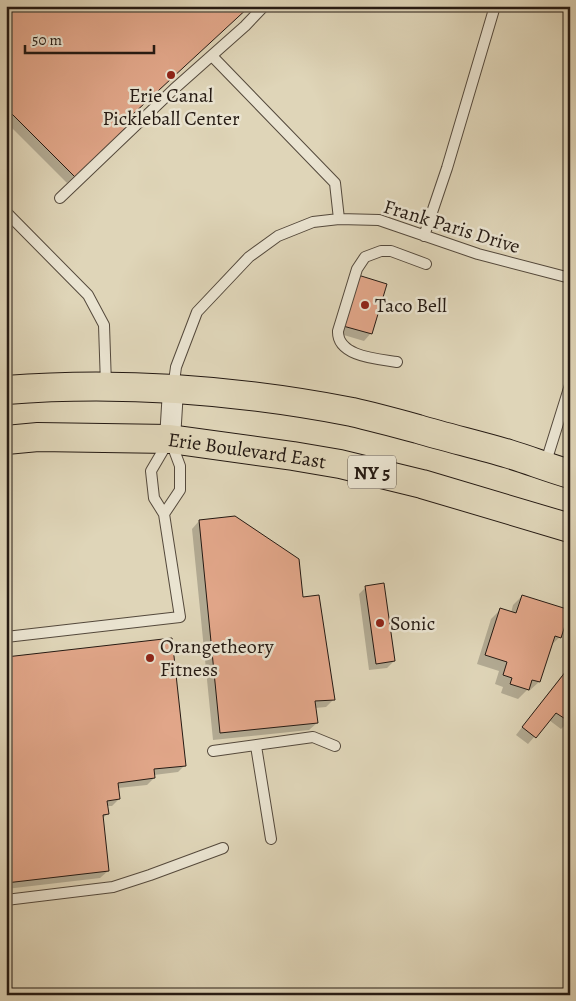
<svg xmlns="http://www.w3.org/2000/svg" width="576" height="1001" font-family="Alegreya,serif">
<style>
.shadow{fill:#0003}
.building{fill:#e1a689;stroke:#251a13}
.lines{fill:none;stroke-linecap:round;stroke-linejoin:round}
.service-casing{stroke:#54493c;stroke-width:12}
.minor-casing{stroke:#54493c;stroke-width:22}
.primary-casing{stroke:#251a13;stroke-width:30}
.service{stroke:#eae4d1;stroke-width:10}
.minor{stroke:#eae4d1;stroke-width:20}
.primary{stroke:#dfd5b8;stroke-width:28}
.poi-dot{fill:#8f2418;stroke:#eae4d1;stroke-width:2}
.labels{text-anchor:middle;stroke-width:5;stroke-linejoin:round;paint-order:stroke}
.shield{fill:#eae4d1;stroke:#60574c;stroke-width:1}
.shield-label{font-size:19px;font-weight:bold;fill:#251a13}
.poi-label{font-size:20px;fill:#251a13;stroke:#eae4d1;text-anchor:start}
.street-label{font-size:20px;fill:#251a13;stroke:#eae4d1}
</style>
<rect width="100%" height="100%" fill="#dfd5b8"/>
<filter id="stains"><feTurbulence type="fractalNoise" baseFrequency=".004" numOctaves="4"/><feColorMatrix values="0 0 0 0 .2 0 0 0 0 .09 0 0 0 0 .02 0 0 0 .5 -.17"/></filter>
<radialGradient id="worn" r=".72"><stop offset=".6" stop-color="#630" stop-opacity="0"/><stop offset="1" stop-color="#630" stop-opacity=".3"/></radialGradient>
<path class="shadow" d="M6,6l127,113 -66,64 -61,-61z
M351,284l20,49 -7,8 -27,-8z
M199,521l103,77 31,102 -7,7 -11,1 2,15 -8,7 -96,10 -21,-211z
M366,587l28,74 -7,7 -18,2 -10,-76z
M522,596l38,41 -10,9 -11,36 -10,9 -2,-1 -9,9 -17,-6 2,-6 -8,-3 4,-13 -22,-7 14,-45 9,-9 11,3 2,-8z
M6,659l179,106 -7,7 -24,3v3l-7,7 -29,3 1,11 -7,7h-6l1,8 -5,5 6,52 -8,7 -94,11z
M570,665v55l-9,9 -12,-9 -21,24 -12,-9z"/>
<path class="building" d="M6,6h244l-118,109 3,4 -60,58 -69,-69z
M358,275l29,9 -15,50 -29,-8z
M235,516l64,43 4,38 16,-2 16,105 -20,1 3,22 -98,10 -21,-213z
M384,583l11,78 -19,3 -11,-78z
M522,595l48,15 -9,28 -6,-2 -15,46 -8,-2 -3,10 -19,-6 2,-6 -9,-3 4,-13 -22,-7 15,-47 16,5z
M172,638l14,128 -32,3 1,9 -37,5 2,16 -13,2 2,13 -6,1 6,56 -103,12v-226z
M570,666v56l-14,-9 -20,25 -14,-11z"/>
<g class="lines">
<defs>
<path id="service" d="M212,56l123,127 4,36
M60,198l114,-109 71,-63 19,-20
M6,212l82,83 16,30 2,60
M424,236l23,-68 48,-162
M397,362c-18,-3 -60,-5 -59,-31l19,-62 8,-12 16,-6h10l35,13
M173,389l3,-22 21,-55 52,-55 29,-21 35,-14 26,-3 40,1 99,34 92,24
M545,465l25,-80
M164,514l16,-24v-24l-9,-24
M6,637l174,-20 -16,-103 -10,-16 -3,-27 17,-29
M256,746l15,93
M213,751l100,-14 22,9
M6,900l107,-13 37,-12 73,-27"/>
<path id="minor" d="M170,439l3,-49"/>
<g id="primary">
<path d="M6,390c116,-9 232,0 346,22 22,5 44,11 66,17 30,9 61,16 91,25 20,6 40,14 61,20"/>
<path id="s1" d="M6,440l32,-3 132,2 123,17 47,8 82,20 148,44"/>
</g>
</defs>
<use href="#service" class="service-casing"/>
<use href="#minor" class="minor-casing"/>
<use href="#primary" class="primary-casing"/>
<use href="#service" class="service"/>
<use href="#minor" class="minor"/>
<use href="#primary" class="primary"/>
</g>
<g class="poi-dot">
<circle cx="171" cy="75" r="5"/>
<circle cx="365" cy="305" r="5"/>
<circle cx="380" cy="623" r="5"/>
<circle cx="150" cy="658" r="5"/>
</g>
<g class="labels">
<rect class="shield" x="348" y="455.5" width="48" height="33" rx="4"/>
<g class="shield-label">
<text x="372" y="479">NY 5</text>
</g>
<g class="poi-label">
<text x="171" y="102" text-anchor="middle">Erie Canal<tspan x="171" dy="23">Pickleball Center</tspan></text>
<text x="375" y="312">Taco Bell</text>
<text x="390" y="630">Sonic</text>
<text x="160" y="653">Orangetheory<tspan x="160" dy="23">Fitness</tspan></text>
</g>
<g class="street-label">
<text transform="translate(452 226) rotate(17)" y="7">Frank Paris Drive</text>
<text dy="7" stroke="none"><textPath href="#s1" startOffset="242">Erie Boulevard East</textPath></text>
</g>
</g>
<rect width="576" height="1001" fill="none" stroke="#dfd5b8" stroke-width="25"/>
<rect x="8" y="8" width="561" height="986" fill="none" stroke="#251a13" stroke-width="2.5"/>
<rect x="12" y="12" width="551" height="976" fill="none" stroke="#251a13"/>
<path d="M25 45v8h129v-8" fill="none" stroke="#251a13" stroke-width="2.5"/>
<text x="32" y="45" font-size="15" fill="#251a13" stroke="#eae4d1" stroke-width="4" paint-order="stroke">50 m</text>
<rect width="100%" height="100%" filter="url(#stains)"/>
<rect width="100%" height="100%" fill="url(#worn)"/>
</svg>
